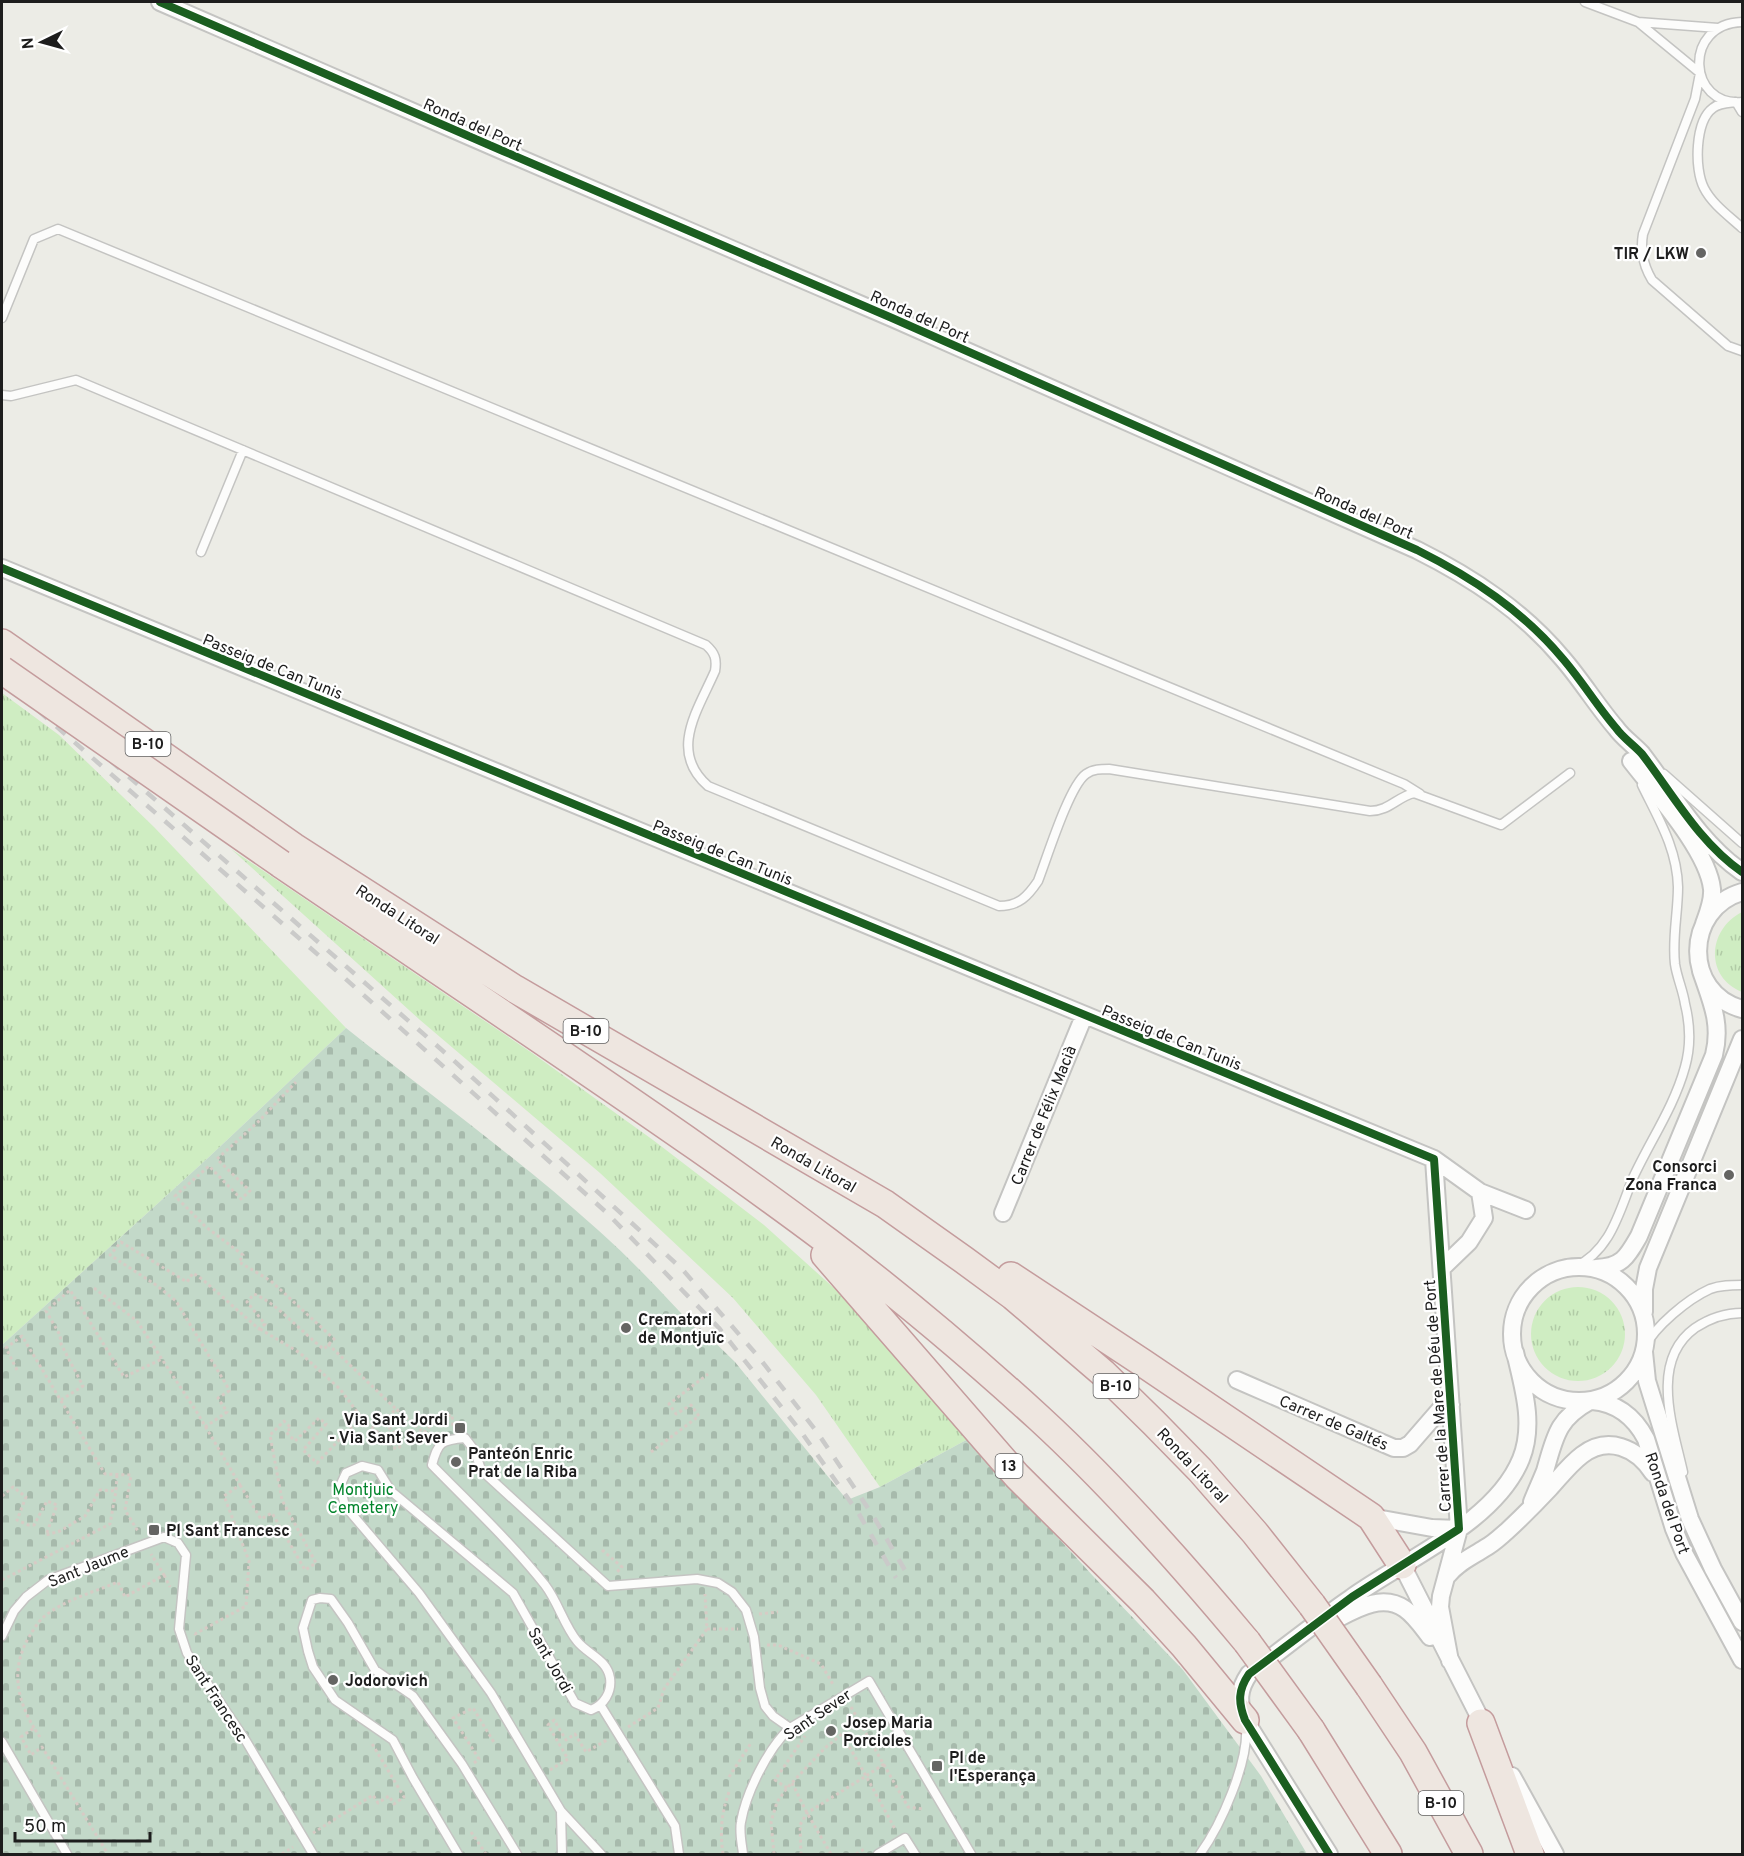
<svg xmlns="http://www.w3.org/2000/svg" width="1744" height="1856" font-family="Overpass,sans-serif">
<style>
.grass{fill:url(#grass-tufts)}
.cemetery{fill:url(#cemetery-stones)}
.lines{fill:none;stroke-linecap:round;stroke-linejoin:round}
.service-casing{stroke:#c4c4c2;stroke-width:11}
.minor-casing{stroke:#c4c4c2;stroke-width:20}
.trunk-casing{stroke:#c49c9d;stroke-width:30}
.path{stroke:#d7cbc5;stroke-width:3;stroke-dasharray:3 3;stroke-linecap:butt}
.service{stroke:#fcfcfb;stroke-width:8}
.minor{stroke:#fcfcfb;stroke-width:16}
.trunk{stroke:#eee6e0;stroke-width:27}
.rail{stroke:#cacac9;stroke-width:4.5;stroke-dasharray:12 12;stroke-linecap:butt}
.trunk-bridge-casing{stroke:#c49c9d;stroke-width:30;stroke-linecap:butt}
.trunk-bridge{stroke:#eee6e0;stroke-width:27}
.cycleway-casing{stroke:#fff;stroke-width:11}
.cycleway{stroke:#1b5e20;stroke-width:8}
.poi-dot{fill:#656563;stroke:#fff;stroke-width:2}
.labels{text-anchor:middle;stroke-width:4.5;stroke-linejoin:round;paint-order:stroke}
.shield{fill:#fff;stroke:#616161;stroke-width:1.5}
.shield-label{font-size:15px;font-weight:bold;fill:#1d1d1d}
.street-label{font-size:16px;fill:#1d1d1d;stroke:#fff}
.poi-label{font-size:16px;font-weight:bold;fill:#1d1d1d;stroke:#fff;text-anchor:start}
.park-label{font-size:16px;fill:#02852c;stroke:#fff}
</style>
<defs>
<pattern id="grass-tufts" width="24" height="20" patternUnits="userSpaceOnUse" patternTransform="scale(1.5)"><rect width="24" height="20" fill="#cfedc2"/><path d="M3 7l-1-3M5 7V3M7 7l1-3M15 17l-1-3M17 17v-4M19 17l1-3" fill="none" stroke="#b1cba6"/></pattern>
<pattern id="cemetery-stones" width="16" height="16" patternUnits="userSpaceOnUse" patternTransform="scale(1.5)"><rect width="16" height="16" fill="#c3d9c9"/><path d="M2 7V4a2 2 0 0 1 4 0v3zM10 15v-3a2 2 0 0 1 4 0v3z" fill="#a7baac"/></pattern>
</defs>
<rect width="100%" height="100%" fill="#ecece6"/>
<path class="grass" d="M2,693l57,42 95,92 192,201 -137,129 -207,188z
M231,849l301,204 121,87 111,85 81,73 123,141 -88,48 -64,-92 -83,-97 -133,-125 -180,-153z
M1742,912v80c-38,-15 -34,-63 0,-80z
M1531 1334a47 47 0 1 1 94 0a47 47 0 1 1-94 0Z"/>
<path class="cemetery" d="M346,1028c83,66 173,131 252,202 35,31 67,66 99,100l3,-2 35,34 112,138 33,-13 88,-48 125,137 90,94 78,106 46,78h-1305v-509l207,-188z"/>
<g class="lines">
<defs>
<path id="service" d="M1585,2l53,20
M1742,22c-60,2 -54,85 0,80
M1718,28l-80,-6 62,51 -5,26 -52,135c-3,17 0,31 9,46l76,66 14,5
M1742,112l-6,-10c-8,1 -17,1 -23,6 -18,13 -19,61 -9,80 8,16 25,28 38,40
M2,318l32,-79 24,-10 1346,555 16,10
M2,395l9,1 65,-16 630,265c9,8 11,14 9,26 -17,39 -47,80 -7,115l291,120c20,0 29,-10 39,-25 9,-23 31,-95 48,-107 7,-5 15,-5 23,-5l261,42c19,0 27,-14 44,-18l87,32 69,-52
M201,552l42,-102
M1664,774l78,69
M1575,1267c36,-17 44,-55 58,-89 17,-37 41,-71 52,-111 6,-21 5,-43 0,-63 -2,-14 -8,-26 -10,-40 -3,-26 3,-51 3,-77 -1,-39 -20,-69 -36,-102
M1644,1348c11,-22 44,-49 66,-59 11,-4 21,-4 32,-4
M1683,1472c-10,-45 -34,-111 12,-144 15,-10 29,-15 47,-15
M2,1636l12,-25 12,-14 22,-17 116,-43 14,6 8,12 -7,74 8,24 59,88 67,113
M601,1706l74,120 4,28
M2,1742l65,112
M561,1811l40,43
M458,1854l-45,-76 -20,-38 -58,-40 -22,-33 -5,-16 -5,-23 9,-28 8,-2 11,1 17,24 27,47 38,26 49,68 55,90
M562,1854l-1,-43 -70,-118 -72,-100 -74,-87 -5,-20 6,-13 16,-7 16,4 13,21 122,102 62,110 16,7c13,-5 21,-18 19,-32 -3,-19 -23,-24 -33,-37 -13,-16 -19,-39 -32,-56 -34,-43 -75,-81 -113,-120 6,-23 9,-25 33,-27l10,13 6,19 127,116 89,-7 21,4 14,9 14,18 8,27 6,51 5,18 8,10 17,12
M743,1854c-1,-10 -4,-22 -2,-32 5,-29 27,-74 49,-94l79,-47 102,173
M878,1854l27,-16 10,16
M1200,1854c21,-29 49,-92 46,-128"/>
<path id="minor" d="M160,2l343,149 389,167 525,232c56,28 106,61 146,109 19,22 34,47 53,69 7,10 18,17 26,26 32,42 57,88 100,118
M2,568l1432,591 46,33 46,18
M1631,761c24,31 77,90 81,128 1,12 -4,24 -8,35
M1742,892c-58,17 -59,101 0,117
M1434,1159l25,370 -18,67 -1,11 10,54
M1003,1213l81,-197
M1512 1334a67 67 0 1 1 134 0a67 67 0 1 1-134 0Z
M1442,1268l27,-26 15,-24 -4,-26
M1596,1268c26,-1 31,-11 43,-32l75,-181c8,-32 -3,-54 -13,-84
M1644,1312v-23l4,-21 94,-229
M1644,1352l3,29 43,138 23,50 29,53
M1237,1380l157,68h9l7,-4 33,-38 8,-1
M1592,1401c25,2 42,15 54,38l28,90 10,24 58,107
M1532,1502c4,-10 9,-21 13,-31 10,-34 12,-52 45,-70
M1371,1517l61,11 27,1
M1402,1565l84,165
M1448,1575c11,-13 23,-18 37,-27 8,-4 15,-11 22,-17 15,-14 29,-28 43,-43 10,-11 20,-24 32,-33 26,-20 55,-7 71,18
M1331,1622c22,-11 50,-30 74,-13 10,7 18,19 25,28
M1512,1776l43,78
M1329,1854l-84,-134c-7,-18 -7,-30 4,-46 34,-25 67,-52 102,-76 54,-39 144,-75 170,-139 14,-35 2,-72 -6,-107"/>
<path id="trunk" d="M2,643l292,204 221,142 370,215 79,56 49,36 90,77 51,50 46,47 55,63 57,72
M281,864c95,64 190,129 285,193 88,60 176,120 261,184 73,55 144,115 212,177 75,69 143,146 208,224
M825,1255l192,221 126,125 41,45 61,74
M1011,1276l132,87 228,154 31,48
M1369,1686l44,66 56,102
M1481,1723l49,131
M1311,1730l77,124"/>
</defs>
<use href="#service" class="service-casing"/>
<use href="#minor" class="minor-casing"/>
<use href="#trunk" class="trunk-casing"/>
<path class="path" d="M94,1288l43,33 61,93 42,71 -16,11 25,65 -3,45 -51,28 -2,-2
M260,1329l40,24 40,36 21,28
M328,1344l68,65
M17,1370l-11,-22 16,-12 83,138 26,1 -6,35 14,23
M61,1400l22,-14 -22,-42 -1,-9 -14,-24 24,-21 54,87 38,-18
M205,1427l22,-15 -9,-14 11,-7 -2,-5 -51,-85 -20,-16 -46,-30 11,-13 66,40 6,-9 9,6 57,50 6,-5 -18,-22 7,-8c23,9 49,40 70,55l10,-10 -63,-58 -32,-19 4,-7 -37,-28 -31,-31 34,-30 32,33 9,-8 -33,-32 41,-37 38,-40
M651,1452l48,-36 -8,-11 -15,9 -7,-10 39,-30
M240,1485l21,34 11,-6 33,57 11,-7 -34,-63 -12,-65 14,-14 7,7 -5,4 9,9 24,-23 7,6 -23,26 14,13 44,-46 35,32 5,-3v-7l-18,-17 13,-13 28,24c9,-11 14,-15 28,-18l1,12
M2,1496l11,-9 13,10 -9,23 11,5h6l13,-24 10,4 -11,30 14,-4 25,-15 15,-26 16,1 1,-17
M602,1550l20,17 -5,5
M164,1575l6,12
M2,1580l108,-56 6,-33
M759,1614l19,-2
M707,1629h31
M767,1645h11l43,19 13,22
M851,1707l57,100 15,2
M628,1727l30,-19 6,-19 43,-60 -2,-35
M34,1728c-18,-31 -23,-60 -5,-91 5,-8 10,-17 17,-22 21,-16 48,-23 72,-33l7,15 39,-22 -13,-21
M40,1737l-6,-9 -13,9 10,18 11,-8 66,107
M474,1763l5,-4 -26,-41 20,-10 22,36
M884,1764l-18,12 29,53
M550,1770l18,-11 -20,-34 6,-5 12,20 9,-6 11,18 21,-12
M729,1777l22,-34
M792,1783l15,30 24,41
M787,1788l-12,-8 30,-44
M471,1832l15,22
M313,1833l60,-38 5,8 11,-7 5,8 10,-7 -33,-55
M282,1854l11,-7
M723,1854c-3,-22 -2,-40 6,-62
M774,1854l-3,-32 6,-20 10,-14 38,-40 17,-14 24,42 -59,37 -7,12 1,29
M856,1854l10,-6"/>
<use href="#service" class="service"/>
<use href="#minor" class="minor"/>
<use href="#trunk" class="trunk"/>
<path class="rail" d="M2,666l449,392 231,211 75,86 60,77 55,82 34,58
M2,679l337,294 268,240 112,115 83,105 57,81 37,64"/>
<defs>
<path id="trunk-bridge" d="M2,670l279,194
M1312,1605l57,81
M1247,1642l64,88"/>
</defs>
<use href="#trunk-bridge" class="trunk-bridge-casing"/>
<use href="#trunk-bridge" class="trunk-bridge"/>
<defs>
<path id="cycleway" d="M160,2l343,149 389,167 525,232c56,28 106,61 146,109 19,22 34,47 53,69 7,10 18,17 26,26 32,42 57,88 100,118
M2,568l1432,591 25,370 -107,68 -103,77c-11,16 -11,28 -4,46l84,134"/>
</defs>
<use href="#cycleway" class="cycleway-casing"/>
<use href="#cycleway" class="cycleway"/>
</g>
<g class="poi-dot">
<circle cx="1701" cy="253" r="6"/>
<circle cx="1729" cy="1175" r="6"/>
<circle cx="626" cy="1328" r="6"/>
<rect x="454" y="1422" width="12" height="12" rx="3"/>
<circle cx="456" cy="1462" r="6"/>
<rect x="148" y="1524" width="12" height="12" rx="3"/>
<circle cx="333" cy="1680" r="6"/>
<circle cx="831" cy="1731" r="6"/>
<rect x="931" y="1760" width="12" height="12" rx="3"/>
</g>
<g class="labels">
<g class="shield">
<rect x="125.5" y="732" width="45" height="24" rx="4.5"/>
<rect x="563.5" y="1019" width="45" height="24" rx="4.5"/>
<rect x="1093.5" y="1374" width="45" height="24" rx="4.5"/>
<rect x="995.5" y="1454" width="27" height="24" rx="4.5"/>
<rect x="1418.5" y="1791" width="45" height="24" rx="4.5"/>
</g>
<g class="shield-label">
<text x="148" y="749">B-10</text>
<text x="586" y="1036">B-10</text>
<text x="1116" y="1391">B-10</text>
<text x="1009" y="1471">13</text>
<text x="1441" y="1808">B-10</text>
</g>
<g class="street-label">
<text transform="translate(473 124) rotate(24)" y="6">Ronda del Port</text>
<text transform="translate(920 316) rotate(24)" y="6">Ronda del Port</text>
<text transform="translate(1364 512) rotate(24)" y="6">Ronda del Port</text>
<text transform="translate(273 666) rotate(22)" y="6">Passeig de Can Tunis</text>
<text transform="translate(723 852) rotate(22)" y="6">Passeig de Can Tunis</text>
<text transform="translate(398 914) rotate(33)" y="6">Ronda Litoral</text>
<text transform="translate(1172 1037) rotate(22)" y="6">Passeig de Can Tunis</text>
<text transform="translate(1043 1115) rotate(-68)" y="6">Carrer de Félix Macià</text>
<text transform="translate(814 1164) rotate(30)" y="6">Ronda Litoral</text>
<text transform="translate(1437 1396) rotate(-94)" y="6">Carrer de la Mare de Déu de Port</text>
<text transform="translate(1334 1422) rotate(23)" y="6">Carrer de Galtés</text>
<text transform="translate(1193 1465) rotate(47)" y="6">Ronda Litoral</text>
<text transform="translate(1668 1503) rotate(71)" y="6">Ronda del Port</text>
<text transform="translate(88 1566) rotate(-22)" y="6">Sant Jaume</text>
<text transform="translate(551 1660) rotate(60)" y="6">Sant Jordi</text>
<text transform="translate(217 1698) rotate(57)" y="6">Sant Francesc</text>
<text transform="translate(817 1714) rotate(-34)" y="6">Sant Sever</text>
</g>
<g class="poi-label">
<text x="1689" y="259" text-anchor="end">TIR / LKW</text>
<text x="1717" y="1172" text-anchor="end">Consorci<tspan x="1717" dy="18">Zona Franca</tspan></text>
<text x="638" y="1325">Crematori<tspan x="638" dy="18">de Montjuïc</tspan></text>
<text x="448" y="1425" text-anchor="end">Via Sant Jordi<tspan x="448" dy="18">- Via Sant Sever</tspan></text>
<text x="468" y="1459">Panteón Enric<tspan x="468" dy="18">Prat de la Riba</tspan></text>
<text x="166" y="1536">Pl Sant Francesc</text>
<text x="345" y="1686">Jodorovich</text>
<text x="843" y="1728">Josep Maria<tspan x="843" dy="18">Porcioles</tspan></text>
<text x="949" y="1763">Pl de<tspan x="949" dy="18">l'Esperança</tspan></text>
</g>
<g class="park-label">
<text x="363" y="1495">Montjuic<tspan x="363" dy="18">Cemetery</tspan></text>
</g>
</g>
<rect width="1744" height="1856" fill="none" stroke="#1d1d1d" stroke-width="6"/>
<g transform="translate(42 42) rotate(265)" stroke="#ffffff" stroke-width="4.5" paint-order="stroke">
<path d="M0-4.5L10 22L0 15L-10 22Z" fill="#1d1d1d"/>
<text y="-9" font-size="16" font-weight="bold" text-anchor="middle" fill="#1d1d1d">N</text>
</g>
<path d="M15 1832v9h135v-9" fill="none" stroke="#1d1d1d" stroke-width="3"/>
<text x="24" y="1832" font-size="18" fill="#1d1d1d" stroke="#ffffff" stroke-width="4.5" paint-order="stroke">50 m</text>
</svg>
